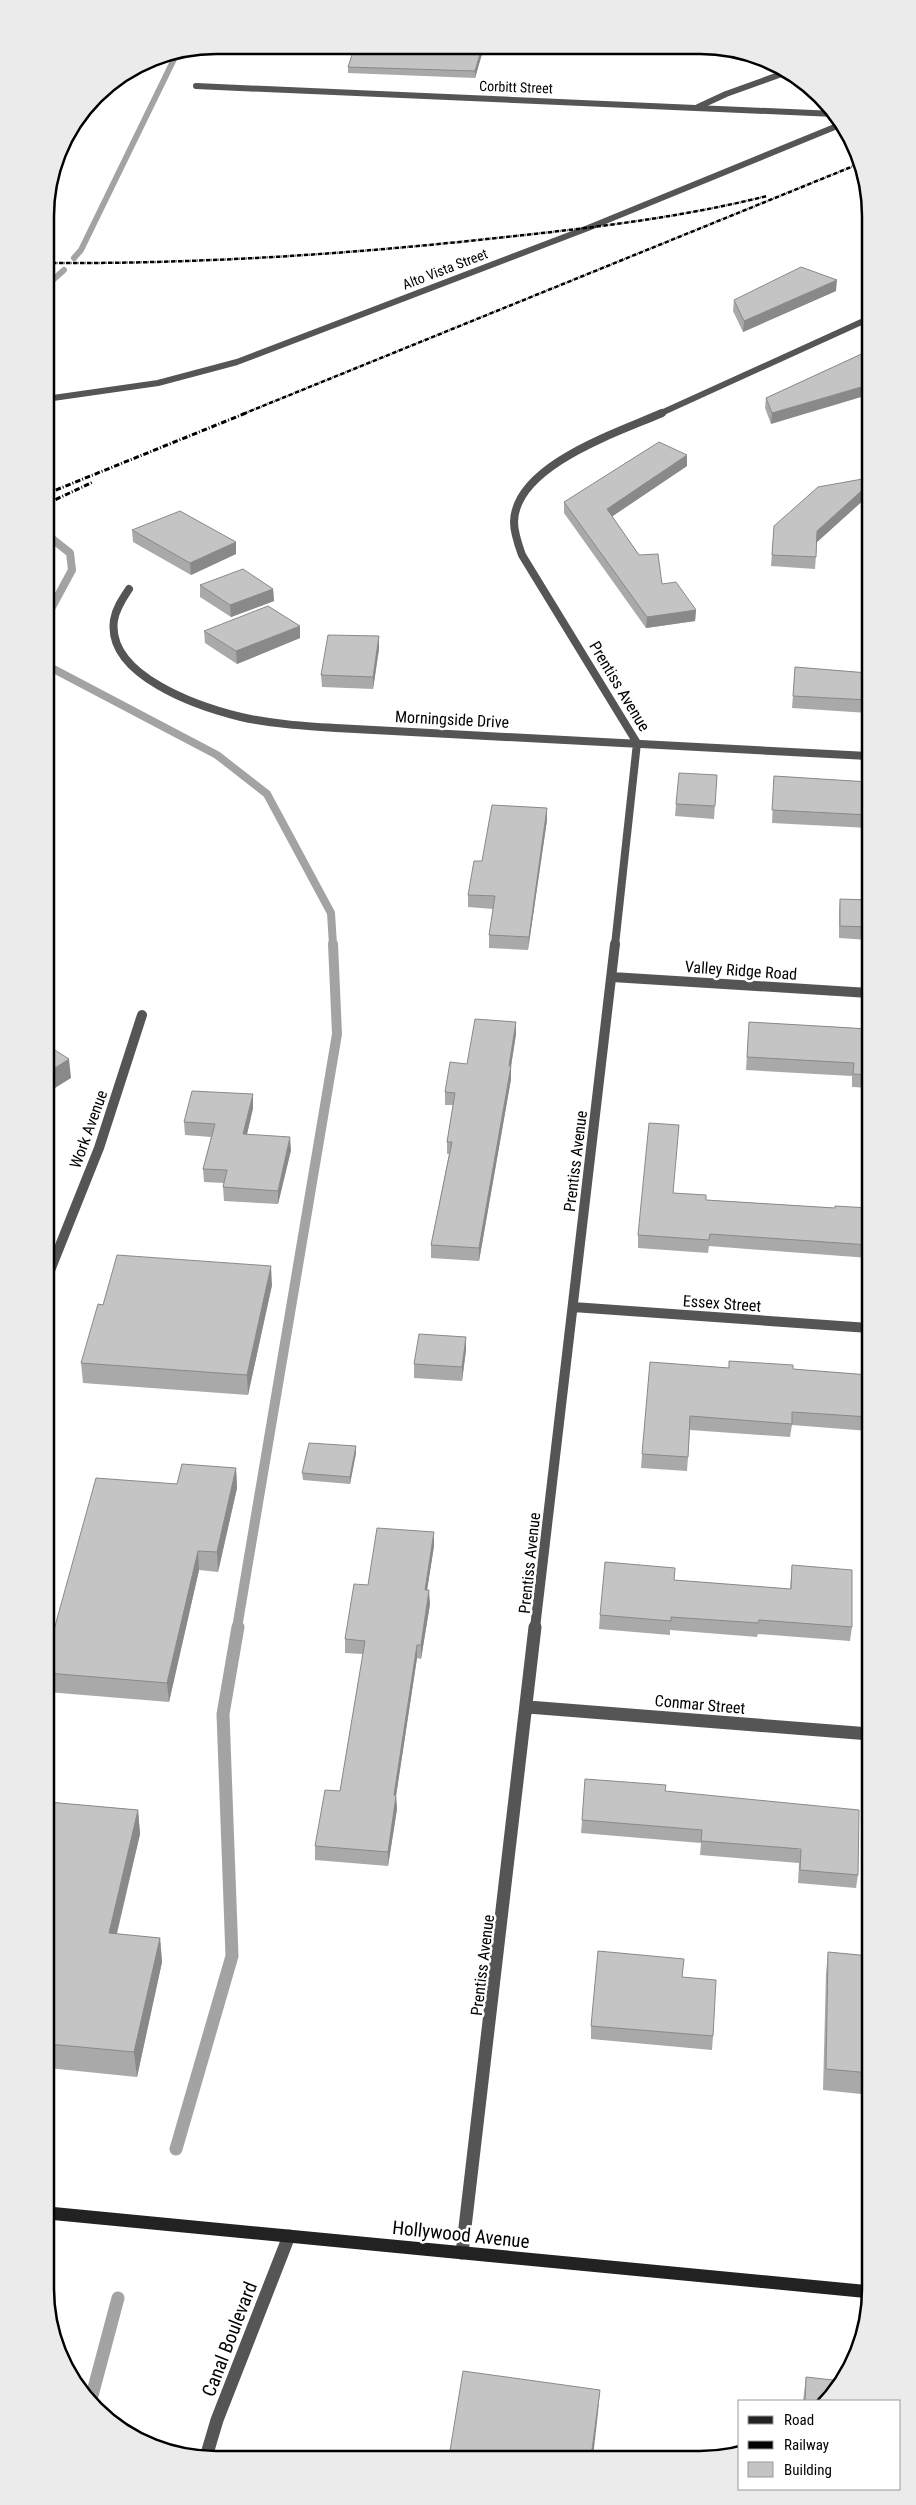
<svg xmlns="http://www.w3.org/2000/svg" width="916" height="2505" font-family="'Roboto Condensed',sans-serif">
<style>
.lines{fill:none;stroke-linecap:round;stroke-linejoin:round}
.stream-far3{stroke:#a3a3a3;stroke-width:6}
.stream-far2{stroke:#a3a3a3;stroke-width:8}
.stream-far1{stroke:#a3a3a3;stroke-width:10}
.stream{stroke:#a3a3a3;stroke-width:13}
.minor-far3{stroke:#555;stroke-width:6}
.minor-far2{stroke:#555;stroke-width:8}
.minor-far1{stroke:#555;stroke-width:10}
.minor{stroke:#555;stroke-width:13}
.secondary{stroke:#222;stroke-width:13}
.rail-far1{stroke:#000;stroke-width:2.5;stroke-dasharray:4.5 1 0.5 1;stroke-linecap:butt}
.rail{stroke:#000;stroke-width:3;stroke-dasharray:5.5 2 1 2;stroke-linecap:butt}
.wall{fill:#a9a9a9}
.shaded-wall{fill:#898989}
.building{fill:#c4c4c4;stroke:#898989}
.labels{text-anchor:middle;stroke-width:5;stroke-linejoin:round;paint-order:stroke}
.far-street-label{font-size:14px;fill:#000;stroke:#fff}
.street-label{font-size:16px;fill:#000;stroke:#fff}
.near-street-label{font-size:19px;fill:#000;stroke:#fff}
.rim{fill:none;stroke:#000;stroke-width:2.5}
</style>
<rect width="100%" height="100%" fill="#fff"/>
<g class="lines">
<path class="stream-far3" d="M74,258l7,-8 96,-197
M46,286l18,-16"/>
<path class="stream-far2" d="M46,534l24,19 2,17 -26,48
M46,665l171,90 50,39 64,119 2,32"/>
<path class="stream-far1" d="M237,1628l100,-594 -4,-90"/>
<path class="stream" d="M176,2149l56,-193 -9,-242 15,-87
M90,2403l28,-105"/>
<path class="minor-far3" d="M196,86l639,28
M698,107l28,-13 64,-23
M46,399l112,-16 79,-21 351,-134 254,-104
M659,414l209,-95"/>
<path class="minor-far2" d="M129,589c-6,9 -13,19 -15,31 -8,56 86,87 127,97 31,7 63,9 95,11l532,28
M615,945l22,-202 -115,-188c-4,-11 -8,-22 -8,-33 1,-57 105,-90 148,-109"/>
<path class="minor-far1" d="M612,977l257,16
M47,1278l52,-130 43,-133
M573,1307l296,21
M47,1417v28
M535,1628l80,-684"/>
<path class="minor" d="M528,1707l342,27
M462,2253l73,-626
M206,2457l11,-37 72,-184"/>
<path class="secondary" d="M48,2213l823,79"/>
<path class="rail-far1" d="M45,263c148,1 295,-8 442,-24 94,-10 188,-20 280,-43
M243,414l618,-251"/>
<path class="rail" d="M46,494l200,-81
M46,504l47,-22"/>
</g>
<path class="wall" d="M484,47l-9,31 -127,-5v-6z
M836,291l-93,41 -10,-21 1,-11z
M868,351l-97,73 -6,-16 1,-10z
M687,466l-75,50 27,39 23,29 34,26 -1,11 -49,7 -82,-115v-11z
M868,478v18l-51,46 -2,27 -44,-3 3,-40z
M132,530l104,24 -45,21 -58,-33z
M200,585l73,4 1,12 -43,16 -31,-20z
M204,631l96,7 -63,26 -32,-21z
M379,636v13l-6,40 -51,-2 -1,-12z
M795,667l73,6v40l-76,-5z
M717,775l-3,44 -39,-3 1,-12z
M774,776l95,6v46l-97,-5z
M547,820l-19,130 -39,-2v-13l4,-26 -25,-2v-12l14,-34z
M840,899l29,1v40l-30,-2v-27z
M516,1022v12l-5,32v13l-32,182 -48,-3v-13l18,-91h-2v-12l6,-37h-8v-13l22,-28z
M749,1022l120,7v59l-17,-1v-11l-106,-6z
M253,1108l-6,26 44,16 -13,54 -54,-3 -1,-14 1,-4 -20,-1 -1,-13 8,-32 -26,-2 -1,-13z
M674,1193l32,7 129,8h34v50l-160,-12 -1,7 -70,-5v-13z
M272,1285l-24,110 -165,-12 -2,-20 22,-58z
M466,1350l-4,31 -48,-3v-14z
M729,1368l64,1 76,6v56l-77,-6 -2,12 -100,-7 -3,41 -46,-3 1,-14z
M356,1446v7l-6,31 -47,-4 -1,-7z
M236,1468l1,20 -19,84 -19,-2 -30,132 -122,-10v-37l130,-171z
M434,1532v14l-7,44 3,14 -9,55 -4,-1 -21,138 1,13 -9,57 -73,-6v-14l25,-55 23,-137 -18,-1v-14l23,-54z
M792,1565l60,62 -2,14 -92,-7 -1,3 -87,-7v5l-71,-6 1,-14 74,-35 116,9z
M665,1791l193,84 -2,13 -58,-5 1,-20 -99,-8 1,-12 -120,-10 1,-13z
M48,1802l90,8 2,24 -23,100 43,4 2,24 -25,115 -89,-9z
M828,1952l42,4v139l-47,-5 3,-116z
M682,1977l31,59 -1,14 -121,-11v-13z
M806,2377l23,24h-26z"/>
<path class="shaded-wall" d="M482,47h2l-9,31v-7z
M837,280l-1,11 -93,41 1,-11z
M868,385v10l-97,29 1,-11z
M687,455v11l-80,54v-11z
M868,485v11l-52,47 1,-12z
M236,542v12l-45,21 -1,-12z
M273,589l1,12 -43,16 -1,-12z
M696,610l-1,11 -49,7 1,-11z
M300,626v12l-63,26 -1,-13z
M379,636v13l-6,40v-12z
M547,808v12l-19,130 1,-13z
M516,1022v12l-7,45v-13z
M69,1059l2,19 -24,15v-20z
M511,1066v13l-32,182v-13z
M253,1094v14l-9,39 -1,-13z
M290,1137l1,13 -13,54v-13z
M271,1266l1,19 -24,110 -1,-20z
M466,1337v13l-4,31v-14z
M356,1446v7l-6,31v-7z
M236,1468l1,20 -19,84 -1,-20z
M434,1532v14l-9,57v-13z
M198,1551l1,19 -30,132 -2,-19z
M429,1590l1,14 -9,55v-14z
M417,1645v13l-23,151v-14z
M396,1796l1,13 -9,57v-14z
M138,1810l2,24 -29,123 -2,-24z
M160,1938l2,24 -25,115 -3,-25z
M600,2390l-2,23 -5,44h-2z"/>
<path class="building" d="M355,46l127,1 -7,24 -127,-4z
M801,267l36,13 -93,41 -10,-21z
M868,351v34l-96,28 -6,-15z
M659,442l28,13 -80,54 32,46 19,-1 4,30 14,-2 20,28 -49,7 -83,-115z
M868,478v7l-51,46 -1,26 -44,-2 2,-29 44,-39z
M180,511l56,31 -46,21 -58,-33z
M243,569l30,20 -43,16 -30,-20z
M268,606l32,20 -64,25 -32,-20z
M328,635l51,1 -6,41 -52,-2z
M795,667l73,6v27l-75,-4z
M679,773l38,2 -2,31 -39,-2z
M774,776l95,6v33l-97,-5z
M492,805l55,3 -18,129 -40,-2 6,-39 -27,-1 6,-34h8z
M840,899l29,1v27l-29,-1z
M475,1019l41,3 -7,44h2l-32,182 -48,-3 21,-103h-5l8,-49 -10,-1 5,-30 17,2z
M749,1022l120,7v46l-16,-1 1,-11 -107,-6z
M47,1045l22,14 -22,14z
M192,1091l61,3 -10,40 47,3 -12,54 -55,-4 4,-17 -24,-1 12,-45 -31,-2z
M649,1123l30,2 -6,68 33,2v5l129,8v-2l34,2v37l-159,-11 -1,6 -71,-5z
M117,1255l154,11 -24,109 -166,-12 17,-59 5,1z
M419,1334l47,3 -4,30 -48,-3z
M729,1361l64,4v4l76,6v42l-77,-5v12l-102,-8 -2,41 -46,-3 8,-92 79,6z
M309,1443l47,3 -6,31 -48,-4z
M182,1464l54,4 -19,84 -19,-1 -31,132 -120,-10v-18l49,-177 81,6z
M377,1528l57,4 -9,58h4l-8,55h-4l-23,150 2,1 -8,56 -73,-6 10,-56 15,1 25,-150 -20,-2 9,-55 14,1z
M605,1562l70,6 -1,12 117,9 1,-24 60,5v57l-93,-7 -1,3 -87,-6v4l-71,-6z
M585,1779l81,6 -1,6 194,19 -1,65 -58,-5 1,-21 -100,-8 1,-11 -120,-10z
M48,1802l90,8 -29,123 51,5 -26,114 -86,-8z
M598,1951l86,8 -2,18 34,3 -3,56 -122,-10z
M828,1952l42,4v117l-44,-4z
M463,2371l137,19 -9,67h-142z
M806,2377l36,4 -13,20h-24z"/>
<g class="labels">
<g class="far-street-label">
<text transform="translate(516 87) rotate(2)" y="5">Corbitt Street</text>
<text transform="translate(445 269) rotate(-21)" y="5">Alto Vista Street</text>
</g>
<g class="street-label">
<text transform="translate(620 686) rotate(59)" y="6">Prentiss Avenue</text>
<text transform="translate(452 719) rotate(3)" y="6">Morningside Drive</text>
<text transform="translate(741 970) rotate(4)" y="6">Valley Ridge Road</text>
<text transform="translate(88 1129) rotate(-70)" y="6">Work Avenue</text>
<text transform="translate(575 1161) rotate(-83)" y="6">Prentiss Avenue</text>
<text transform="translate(722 1303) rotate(4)" y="6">Essex Street</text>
<text transform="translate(529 1563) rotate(-84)" y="6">Prentiss Avenue</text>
<text transform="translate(700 1704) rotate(5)" y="6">Conmar Street</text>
<text transform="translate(482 1965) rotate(-83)" y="6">Prentiss Avenue</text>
</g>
<g class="near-street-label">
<text transform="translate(461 2234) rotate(6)" y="7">Hollywood Avenue</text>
<text transform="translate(229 2339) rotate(-69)" y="7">Canal Boulevard</text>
</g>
</g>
<path d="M0 0H916V2505H0ZM216 54H700A162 162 0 0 1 862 216V2289A162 162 0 0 1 700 2451H216A162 162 0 0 1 54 2289V216A162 162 0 0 1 216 54Z" fill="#ebebeb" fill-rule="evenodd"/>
<path class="rim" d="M216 54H700A162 162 0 0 1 862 216V2289A162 162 0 0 1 700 2451H216A162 162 0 0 1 54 2289V216A162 162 0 0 1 216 54Z"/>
<rect x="738" y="2400" width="162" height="90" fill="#ffffff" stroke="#999999"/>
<rect x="748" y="2416" width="25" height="8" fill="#222222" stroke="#999999"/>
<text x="784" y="2425" font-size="15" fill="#000000">Road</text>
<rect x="748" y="2441" width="25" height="8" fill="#000000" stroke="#999999"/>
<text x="784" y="2450" font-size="15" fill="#000000">Railway</text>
<rect x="748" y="2462" width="25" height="15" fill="#c4c4c4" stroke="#999999"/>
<text x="784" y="2475" font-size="15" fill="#000000">Building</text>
</svg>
